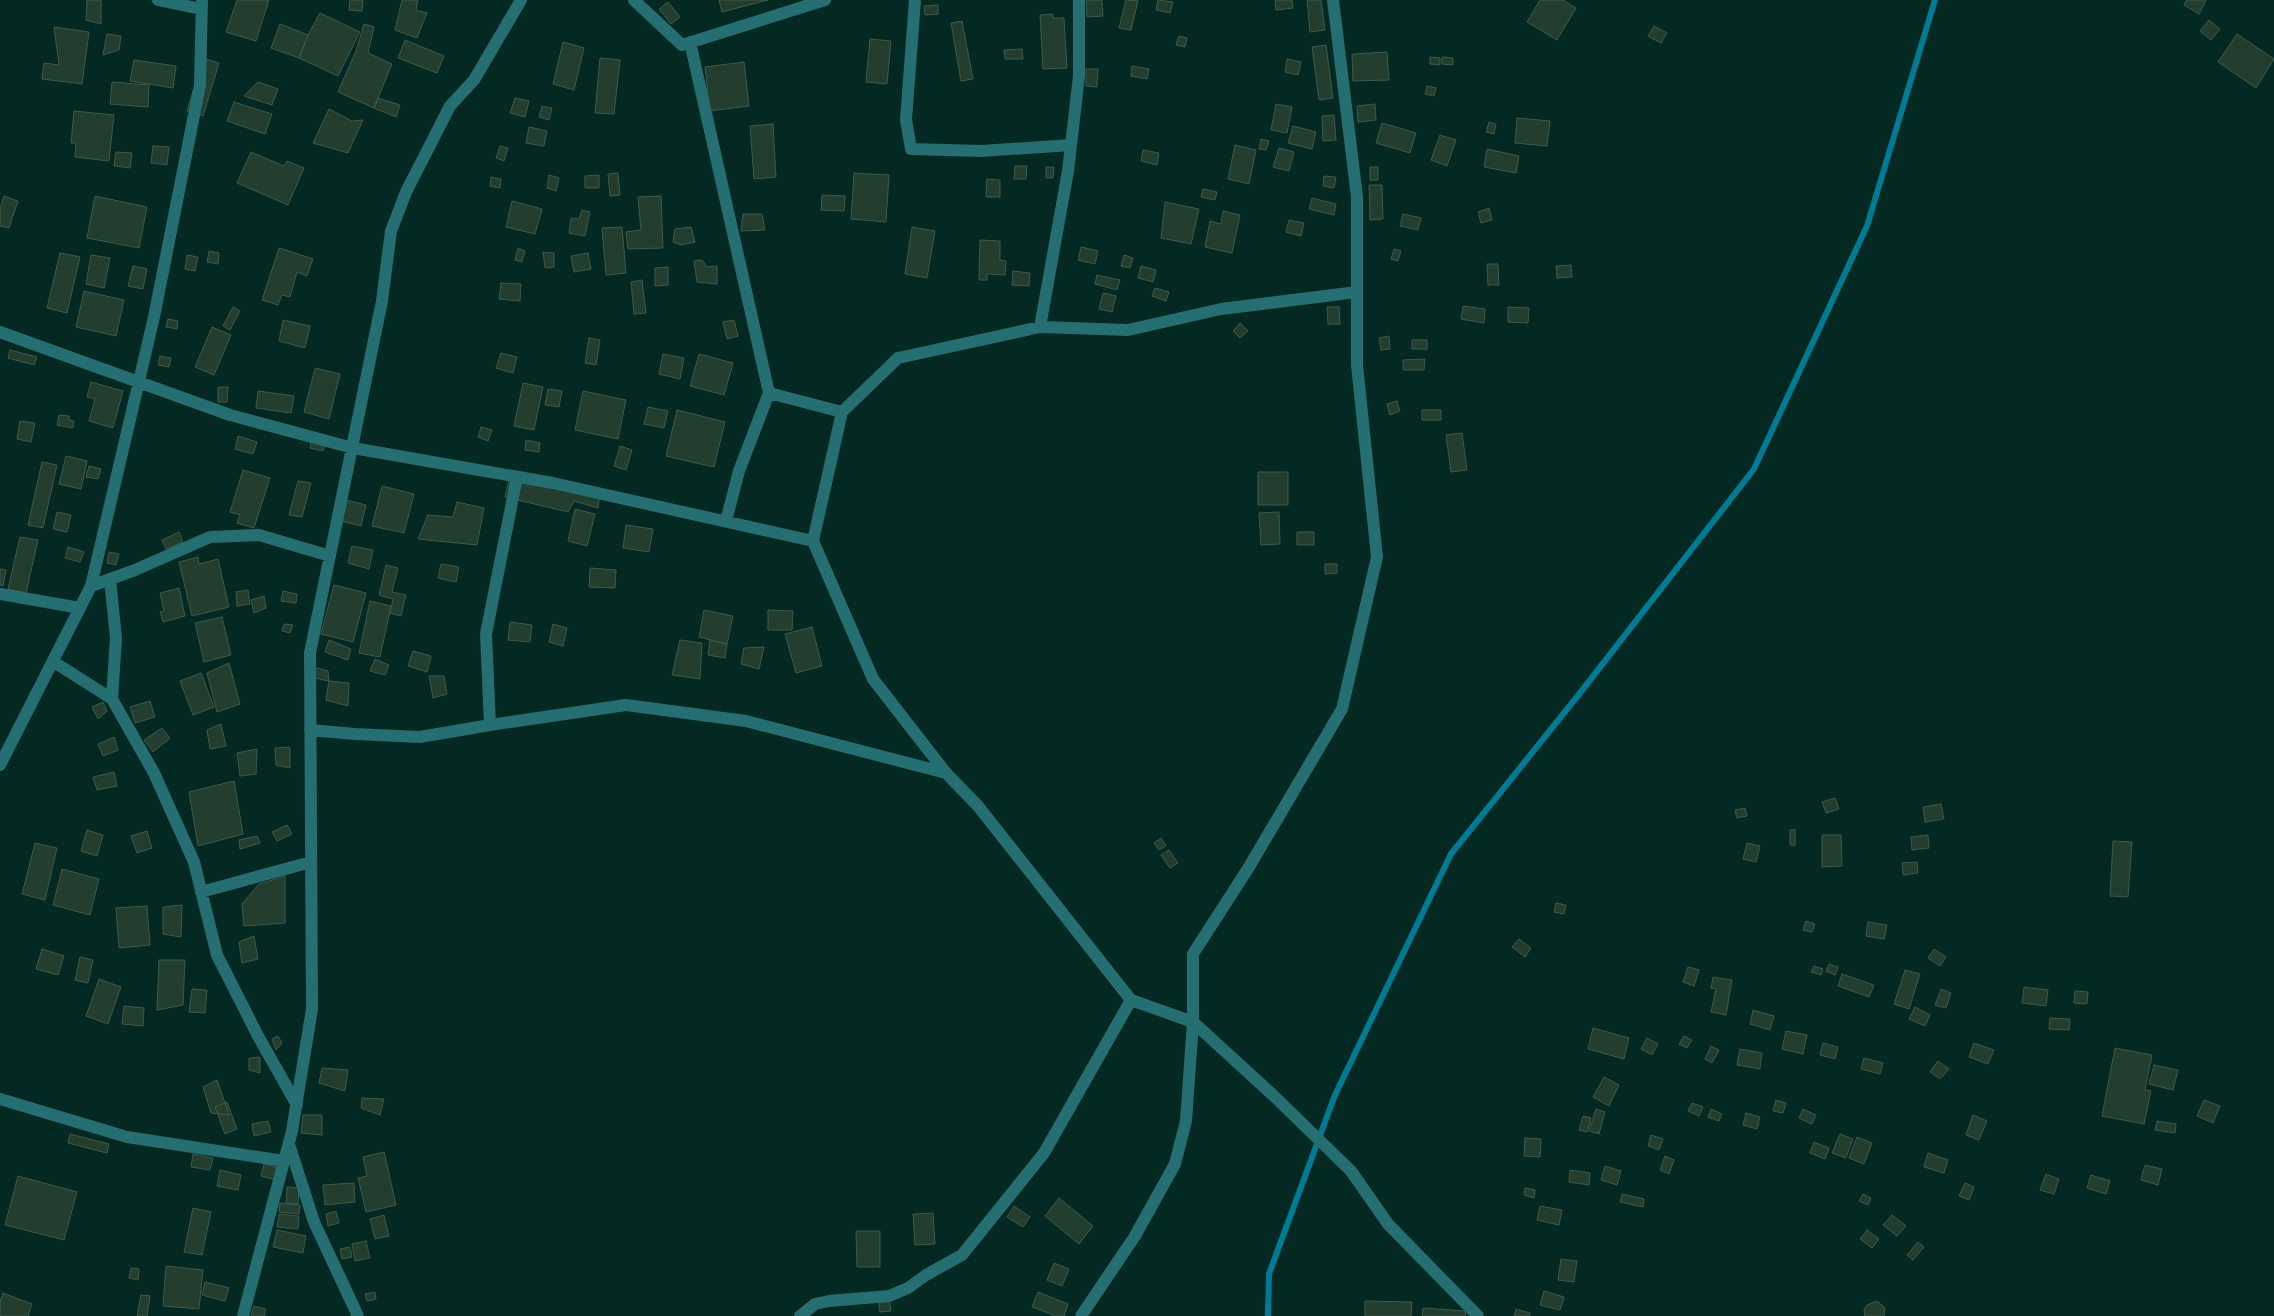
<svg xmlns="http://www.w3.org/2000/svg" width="2274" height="1316" font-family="'PT Sans Narrow',sans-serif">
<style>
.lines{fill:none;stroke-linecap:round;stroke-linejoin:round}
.stream{stroke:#007b95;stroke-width:6}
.building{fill:#233d2e;stroke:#3f5a4a}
.minor{stroke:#256f72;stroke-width:12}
</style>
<rect width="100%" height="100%" fill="#042822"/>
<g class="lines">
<path class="stream" d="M1268,1316l1,-42 66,-179 116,-241 129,-161 174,-224 113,-243 68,-226"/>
</g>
<path class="building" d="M87,0h14v24l-15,-4z
M237,0h32l-13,41 -30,-9z
M350,0h13l-1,11 -13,-1z
M402,0h16l-2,10 11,3 -10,25 -22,-8z
M719,0h49l-46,12z
M1086,0h16l1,16 -16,1z
M1126,0l12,1 -7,29 -12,-2z
M1158,0l15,2 -3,11 -14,-3z
M1275,0h17l1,8 -17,2z
M1307,0h14l4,30 -15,2z
M1540,0h23l13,8 -19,32 -30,-18z
M2187,0h19l-7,14 -15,-9z
M668,2l12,15 -9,7 -12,-15z
M938,5v9l-13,1 -1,-9z
M320,13l40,19 -22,44 -39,-18 9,-23z
M1053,14v4h11l3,50 -24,1 -3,-54z
M2209,20l11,9 -9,11 -11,-9z
M962,21l11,58 -12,2 -10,-58z
M280,24l28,11 -9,23 -28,-10z
M364,24l10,3 -6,26 24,11 -18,44 -36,-16 18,-41z
M1654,26l13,7 -6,10 -13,-7z
M54,27l35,5 -7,52 -40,-5 2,-16 15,2z
M107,34l14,2 -2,14 -16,5z
M2237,34l37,25 -18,29 -38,-26z
M1179,36l8,2 -2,9 -9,-2z
M870,39l21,2 -4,43 -21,-2z
M405,40l39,16 -7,17 -39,-15z
M563,42l21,6 -10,42 -21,-6z
M1326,45l7,53 -14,2 -7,-53z
M1022,49l1,10h-18l-1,-9z
M1387,52l2,28 -36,1 -1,-27z
M1430,57l10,1v7l-10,-1z
M1442,57l11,1v7l-11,-1z
M203,58l16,5 -16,53 -16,-5z
M600,58l20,2 -6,54 -19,-1z
M1287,59l14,3 -3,13 -13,-3z
M134,60l42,6 -3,22 -43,-7z
M744,62l5,44 -39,5 -5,-44z
M1132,66l17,3 -2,10 -16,-3z
M1086,69h12l-1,18 -11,-1z
M112,82l37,3 -1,22 -38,-3z
M258,82l20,7 -6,16 -28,-9z
M1427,86l9,2 -2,8 -9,-2z
M378,98l22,7 -4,12 -22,-9z
M515,98l14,3 -4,16 -15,-4z
M234,102l38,12 -7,20 -38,-13z
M1276,104l16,3 -5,26 -16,-3z
M1375,104l1,16 -18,2 -1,-16z
M542,106l10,2 -3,12 -10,-3z
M329,109l23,12 11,-1 -15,33 -35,-10z
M74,111l40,4 -5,46 -34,-4 1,-14h-5z
M1334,115l2,25 -13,1 -1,-25z
M1517,118l33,3 -3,25 -32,-3z
M1489,122l7,2 -2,10 -8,-2z
M1382,123l34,10 -6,20 -34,-10z
M773,124l3,53 -22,2 -4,-53z
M1293,126l23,6 -4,17 -24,-6z
M529,127l18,4 -3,15 -18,-3z
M1440,135l16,5 -9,26 -16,-6z
M1261,139l8,2 -3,9 -7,-1z
M1235,145l21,5 -7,34 -21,-5z
M153,146l16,1 -2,18 -16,-2z
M500,146l8,2 -4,13 -8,-3z
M1279,148l15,4 -5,19 -16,-4z
M1487,149l32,7 -3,17 -32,-6z
M1143,150l16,3 -2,12 -16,-4z
M116,152l16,1 -2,15 -16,-2z
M251,152l33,14 3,-5 17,7 -16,37 -51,-22z
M1015,166h12l-1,13h-12z
M1046,167h8l-1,11h-7z
M1370,167h8v13h-8z
M618,173l2,22 -10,1 -2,-22z
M854,173l35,2 -3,47 -35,-3z
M549,175l10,3 -3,13 -9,-3z
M599,175v13h-14v-12z
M1324,176l12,1 -2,11 -11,-2z
M491,177l10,2 -1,9 -10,-2z
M987,179l13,1v17h-14z
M1369,185h13l1,34 -13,1z
M1203,189l14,3 -2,8 -14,-3z
M822,195l23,1 -1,15 -23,-1z
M4,196l14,5 -9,27 -9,-2v-17z
M95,196l52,11 -8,41 -52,-10z
M661,196l2,52 -35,1 -2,-17 15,-2 -3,-33z
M1312,198l24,6 -2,11 -25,-6z
M512,201l30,8 -7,25 -29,-7z
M1165,202l34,7 -8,35 -30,-6z
M1489,208l3,12 -11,3 -3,-11z
M582,210l8,2 -5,24 -16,-3 2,-15 8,1z
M1223,211l17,4 -8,38 -27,-6 5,-26 11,3z
M743,214h19l3,16 -24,1z
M1403,214l18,4 -3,12 -18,-4z
M1289,220l15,3 -3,13 -15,-4z
M622,227l4,46 -20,2 -4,-47z
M691,227l4,15 -14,3 -8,-3 2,-13z
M912,227l23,4 -8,47 -22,-4z
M980,240l20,1v19l6,1 -1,14 -18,-1v6h-8z
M1081,247l17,4 -3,13 -17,-4z
M279,248l34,11 -6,17 -10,-4 -7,25 -8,-2 -4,10 -16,-5z
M518,248l7,3 -3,11 -7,-2z
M1394,249l7,2 -3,10 -7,-2z
M209,251l10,2 -1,11 -11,-2z
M543,252l11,1v14l-9,1z
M60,253l20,4 -13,56 -20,-5z
M588,253l3,16 -17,3 -3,-16z
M91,255l19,3 -6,30 -18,-4z
M187,255l11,2 -3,14 -10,-2z
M1124,255l9,3 -3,10 -9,-2z
M702,260l5,7 10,-1v18l-20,-2 -3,-21z
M1487,264h11l1,21h-11z
M1571,265l1,12 -15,1 -1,-12z
M133,266l14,3 -4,20 -15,-3z
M1141,266l15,4 -3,12 -15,-4z
M668,267v18l-13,1v-18z
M1013,271l17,2 -1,13 -17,-1z
M1097,275l23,5 -3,10 -22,-6z
M642,280l4,33 -12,1 -3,-32z
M501,283l20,1 -1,17 -21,-2z
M1155,288l14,4 -3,9 -14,-5z
M84,291l40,9 -8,36 -40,-9z
M1103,293l13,3 -4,16 -13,-3z
M1463,306l22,3 -1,14 -23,-4z
M233,307l7,4 -10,19 -7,-4z
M1327,307h12l1,17h-12z
M1508,307l21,1 -1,15 -20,-1z
M168,319l10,2 -1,8 -11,-2z
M283,320l27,6 -5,22 -26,-7z
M734,320l4,16 -11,3 -4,-17z
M1240,323l8,8 -8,7 -7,-7z
M212,327l19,8 -17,40 -19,-8z
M1389,336l1,13 -9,1 -2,-12z
M589,338l11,2 -4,25 -11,-2z
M1412,340h15v9h-15z
M10,350l27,7 -3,8 -26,-7z
M501,353l16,4 -4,16 -17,-5z
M663,354l21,4 -4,21 -21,-5z
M699,354l34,9 -9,32 -34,-9z
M160,356l11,2 -2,9 -11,-2z
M1425,359l-1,11h-21v-10z
M315,368l25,6 -11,45 -25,-7z
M91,382l32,9 -10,37 -24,-7 6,-22 -8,-2z
M523,383l20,4 -9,43 -20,-4z
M218,387h10l-1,15h-9z
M548,389l14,2 -3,16 -14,-2z
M258,391l36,5 -3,17 -35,-5z
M583,391l43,9 -8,39 -43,-9z
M1397,401l3,10 -10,4 -3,-11z
M648,407l20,4 -4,17 -20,-4z
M677,410l48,12 -11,45 -48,-11z
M1422,410h19v10h-19z
M59,415l10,1v4l5,1 -1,7 -16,-3z
M20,421l15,2 -4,19 -14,-3z
M481,427l11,3 -4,11 -10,-4z
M1462,433l5,37 -16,2 -5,-37z
M238,436l19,6 -4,12 -18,-5z
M312,437l14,3 -3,11 -13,-3z
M526,440l14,3 -1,9 -14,-2z
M620,446l12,4 -6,20 -12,-4z
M66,456l21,5 -6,28 -22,-5z
M42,462l15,3 -14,63 -15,-3z
M89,466l12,3 -3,10 -12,-2z
M243,470l27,8 -16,50 -17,-5 3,-8 -10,-3z
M1258,472h30v33h-30z
M509,479l91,14 -2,15 -24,-7 -6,11 -63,-15z
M298,481l13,2 -9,34 -13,-2z
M382,486l32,8 -10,39 -32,-7z
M346,500l20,5 -5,21 -20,-5z
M457,502l27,6 -7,37 -59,-6 10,-24 25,2z
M575,509l20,5 -8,32 -19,-5z
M57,512l14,3 -4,17 -14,-3z
M1279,512l1,32 -19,1 -2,-32z
M626,525l27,4 -4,23 -26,-4z
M179,532l4,10 -17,7 -4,-9z
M1297,532h17v13h-17z
M20,537l18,3 -12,53 -18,-4z
M352,546l21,4 -4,19 -21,-6z
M68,547l16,5 -4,10 -15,-4z
M109,552l10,2 -3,11 -9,-2z
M198,557l1,7 19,-5 11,48 -37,9 -13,-54z
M441,564l18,3 -3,15 -18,-4z
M1325,564h12v9l-12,1z
M386,565l12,3 -6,24 14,3 -5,21 -11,-3 3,-14 -14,-4z
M590,568l26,2 -1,18 -26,-1z
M0,569l6,1 -3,16 -3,-1z
M334,585l32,8 -13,49 -32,-8z
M179,588l6,28 -22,6 -3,-10 4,-1 -4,-18z
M248,590l2,14 -13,2 -1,-14z
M283,591l14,3 -1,9 -15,-2z
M264,596l2,12 -12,5 -3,-13z
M370,601l21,5 -11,51 -21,-4z
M704,610l29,6 -6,28 -28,-7z
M768,610l25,1 -1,19h-24z
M222,617l9,38 -27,7 -9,-39z
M510,622l22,3 -2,17 -22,-2z
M284,624l9,1 -3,8 -8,-2z
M553,624l14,4 -4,18 -14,-4z
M812,627l10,39 -26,7 -11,-39z
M329,640l22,9 -3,11 -23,-8z
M680,640l22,3 -2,36 -28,-4z
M710,640l17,4 -2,14 -17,-3z
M764,647l-5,22 -18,-5 3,-16z
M413,651l18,5 -4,16 -19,-6z
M375,659l14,6 -4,10 -15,-4z
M229,663l11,41 -23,8 -10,-39z
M317,668l11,3 1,10 -19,-4z
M201,673l13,34 -21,8 -13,-34z
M429,676h15l3,18 -14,4z
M329,681l20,2 -1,23 -22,-6z
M150,701l5,16 -20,6 -5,-16z
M103,702l4,9 -9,8 -6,-12z
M221,724l5,22 -16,3 -3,-19z
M162,728l8,10 -17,14 -9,-12z
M114,737l4,13 -15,6 -5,-12z
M290,747v21l-14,-3 -1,-17z
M257,749l-1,25 -16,2 -3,-23z
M114,772l3,14 -20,4 -4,-13z
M234,781l9,53 -45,12 -9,-54z
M1835,798l4,11 -13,4 -4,-11z
M1941,804l3,15 -19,3 -2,-15z
M1745,808l2,8 -10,2 -2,-8z
M287,825l5,9 -15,7 -5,-9z
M1795,829v16h-5v-15z
M87,830l16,5 -6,21 -16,-5z
M147,831l5,17 -15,5 -6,-17z
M1822,835h19l1,31 -20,1z
M1928,835l1,13 -17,2 -1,-13z
M257,836l3,7 -20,6 -1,-9z
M1161,838l5,8 -7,4 -5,-7z
M2113,841l19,1 -4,55 -18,-1z
M35,843l22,5 -12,52 -23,-6z
M1747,843l13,3 -4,16 -13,-3z
M1169,850l9,13 -8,5 -9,-13z
M1917,862l1,11 -15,2 -1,-12z
M62,869l37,10 -9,36 -37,-10z
M285,876v47l-41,3 -2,-22 17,-20z
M1556,903l10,2 -2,9 -10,-2z
M182,905l-1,32 -18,-3v-27z
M147,906l3,39 -31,3 -3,-40z
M1806,921l9,3 -3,8 -9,-2z
M1868,922l19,3 -3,14 -18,-3z
M254,936l4,23 -16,4 -3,-21z
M1519,939l12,9 -6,9 -13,-10z
M42,949l22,7 -6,19 -22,-6z
M1934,949l12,8 -6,9 -12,-8z
M80,957l13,3 -5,23 -13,-3z
M159,960h26l-2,45 -26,5z
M1829,964l9,3 -3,8 -9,-4z
M1814,966l9,3 -2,6 -10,-3z
M1688,967l11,3 -5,16 -11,-4z
M1905,970l15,4 -11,35 -15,-5z
M1842,974l32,11 -5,12 -31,-11z
M1713,977l19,3 -6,35 -15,-3 5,-23 -5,-1z
M99,979l22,8 -13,37 -22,-8z
M2024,987l24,3 -2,16 -24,-3z
M192,989l15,1 -2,23 -16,-1z
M1941,989l10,4 -5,15 -11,-3z
M2075,991l13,1 -1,12 -13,-1z
M124,1006l20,2 -1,18 -21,-2z
M1915,1007l15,8 -5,11 -16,-7z
M1753,1010l21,6 -4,14 -20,-6z
M2050,1018l20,1 -1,11 -20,-1z
M1593,1028l36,10 -5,21 -36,-10z
M1786,1031l21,4 -4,19 -21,-5z
M278,1036l4,7 -6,7 -4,-11z
M1684,1036l8,4 -5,8 -8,-4z
M1647,1038l11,6 -6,11 -11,-6z
M1823,1043l15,4 -3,12 -15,-4z
M1974,1043l20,7 -6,14 -19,-7z
M1711,1046l8,4 -7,13 -7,-4z
M2115,1048l37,7 -7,35 6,1 -7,33 -42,-8z
M1740,1049l22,4 -2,16 -23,-4z
M260,1057v16l-11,-3v-12z
M1864,1058l19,5 -3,11 -19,-5z
M1938,1061l11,8 -9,10 -10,-7z
M2154,1065l24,5 -5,20 -24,-6z
M322,1068l26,2 -3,21 -26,-8z
M1604,1077l15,8 -10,21 -16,-9z
M217,1080l12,35 -18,-2 -8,-26z
M362,1098l22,1 -4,16 -19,-7z
M1776,1100l10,3 -3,10 -10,-2z
M2204,1100l16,6 -7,17 -16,-7z
M227,1102l10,27 -12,5 -10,-27z
M1692,1103l11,4 -4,9 -11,-5z
M1596,1109l9,3 -6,22 -10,-3z
M1711,1109l11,5 -3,7 -11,-4z
M1803,1109l13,6 -4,9 -13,-6z
M1746,1113l14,4 -3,12 -14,-4z
M303,1115h19v20l-21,-2z
M1973,1115l14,6 -8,19 -13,-5z
M1583,1116l8,2 -4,14 -8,-2z
M268,1121l3,11 -17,4 -2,-12z
M2157,1121l19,3 -1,9 -20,-3z
M70,1134l39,10 -2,9 -39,-10z
M1840,1134l13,5 -7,19 -14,-5z
M1651,1135l12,4 -4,11 -11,-4z
M1857,1137l15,6 -8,21 -15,-6z
M1525,1138l16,1 -1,18 -16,-1z
M1814,1142l15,6 -4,11 -15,-6z
M384,1152l12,53 -30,7 -8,-34 9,-2 -4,-19z
M1928,1153l20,7 -4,13 -20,-6z
M193,1154l20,4 -3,12 -19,-3z
M1665,1156l9,4 -5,14 -9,-4z
M264,1164l15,4 -3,12 -15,-4z
M2145,1165l17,4 -4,16 -17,-5z
M1605,1166l16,5 -4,14 -16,-5z
M220,1170l21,5 -3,15 -21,-4z
M1570,1170l20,3 -1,12 -20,-3z
M2046,1174l13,5 -5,15 -14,-4z
M2091,1175l19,6 -4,13 -19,-6z
M18,1176l59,16 -13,48 -59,-15z
M354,1183l1,19 -30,3 -2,-20z
M1965,1183l9,4 -5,13 -10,-4z
M287,1187l12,1 -1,16 -12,-1z
M1525,1188l10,2 -1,8 -10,-3z
M1622,1194l22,5 -1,8 -23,-5z
M1863,1194l8,4 -3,7 -9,-4z
M1059,1198l34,28 -14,18 -34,-28z
M280,1203l20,2 -1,9 -20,-2z
M1014,1206l16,11 -7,10 -16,-10z
M1540,1206l22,4 -3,15 -22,-5z
M193,1208l18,4 -9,43 -18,-3z
M336,1211l3,12 -11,3 -2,-12z
M933,1213l2,31 -20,1 -2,-31z
M279,1214l20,2 -1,13 -21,-2z
M384,1215l5,21 -14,3 -5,-20z
M1892,1215l14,11 -9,10 -14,-11z
M277,1230l29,6 -3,17 -30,-6z
M1867,1230l12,9 -7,9 -12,-9z
M856,1231h24v36h-23z
M366,1241l4,17 -15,3 -3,-17z
M1918,1242l6,5 -11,13 -6,-5z
M350,1247l2,10 -10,2 -2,-10z
M1561,1259l16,2 -3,21 -16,-2z
M1054,1263l15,6 -7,17 -15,-6z
M166,1266l37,4 -4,39 -36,-3z
M131,1268l8,1 -1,11 -9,-2z
M205,1282l24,6 -4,13 -23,-6z
M1544,1291l20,6 -4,13 -20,-5z
M375,1292l1,7 -9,2 -2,-7z
M1038,1292l30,12 -4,12h-8l-24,-9z
M3,1293l29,11 -4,12h-28v-14z
M141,1295l9,1 -3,20h-10z
M889,1297l2,14 -11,1 -2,-13z
M1365,1301l47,1 -1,14h-46z
M1877,1301l8,7 -1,8h-19l-1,-6 3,-5z
M254,1306l12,3 -2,7h-13z
M1423,1308l42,3 1,5h-44z
M1516,1309l14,4v3h-16z"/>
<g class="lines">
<path class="minor" d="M158,0l43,9
M634,0l48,45 143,-45
M915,0l-9,120 5,29 70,2 90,-6
M690,42l79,351 73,19 56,-54 142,-31 88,3 93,-21 136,-17
M1040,327l28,-156 11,-95v-76
M0,332l230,83 123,33 200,35 260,58 60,138 73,94 32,33 153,194 62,22 82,75 76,74 37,53 90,92
M726,521l13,-50 30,-78
M813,541l29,-129
M110,579l6,59 -4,61
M91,586l44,-16 75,-33 49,-2 71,21
M0,594l80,14
M54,662l58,37 42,74 40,89 23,93 41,81 39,69
M490,725l136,-20 120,16 200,52
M310,730l45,4 65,3 70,-12 -4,-91 31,-157
M0,765l91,-179 63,-269 46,-232 2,-85
M201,892l110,-30
M0,1099l127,38 157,24
M289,1144l25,78 44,94
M243,1316l49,-185 20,-122 -2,-356 72,-352 9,-70 15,-39 44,-86 24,-26 47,-80
M800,1316l15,-12 14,-3 60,-5 19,-8 18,-13 36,-20 82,-102 87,-153
M1081,1316l54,-80 40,-72 11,-43 7,-99v-68l56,-87 93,-158 35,-152 -20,-192v-168l-24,-197"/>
</g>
</svg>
